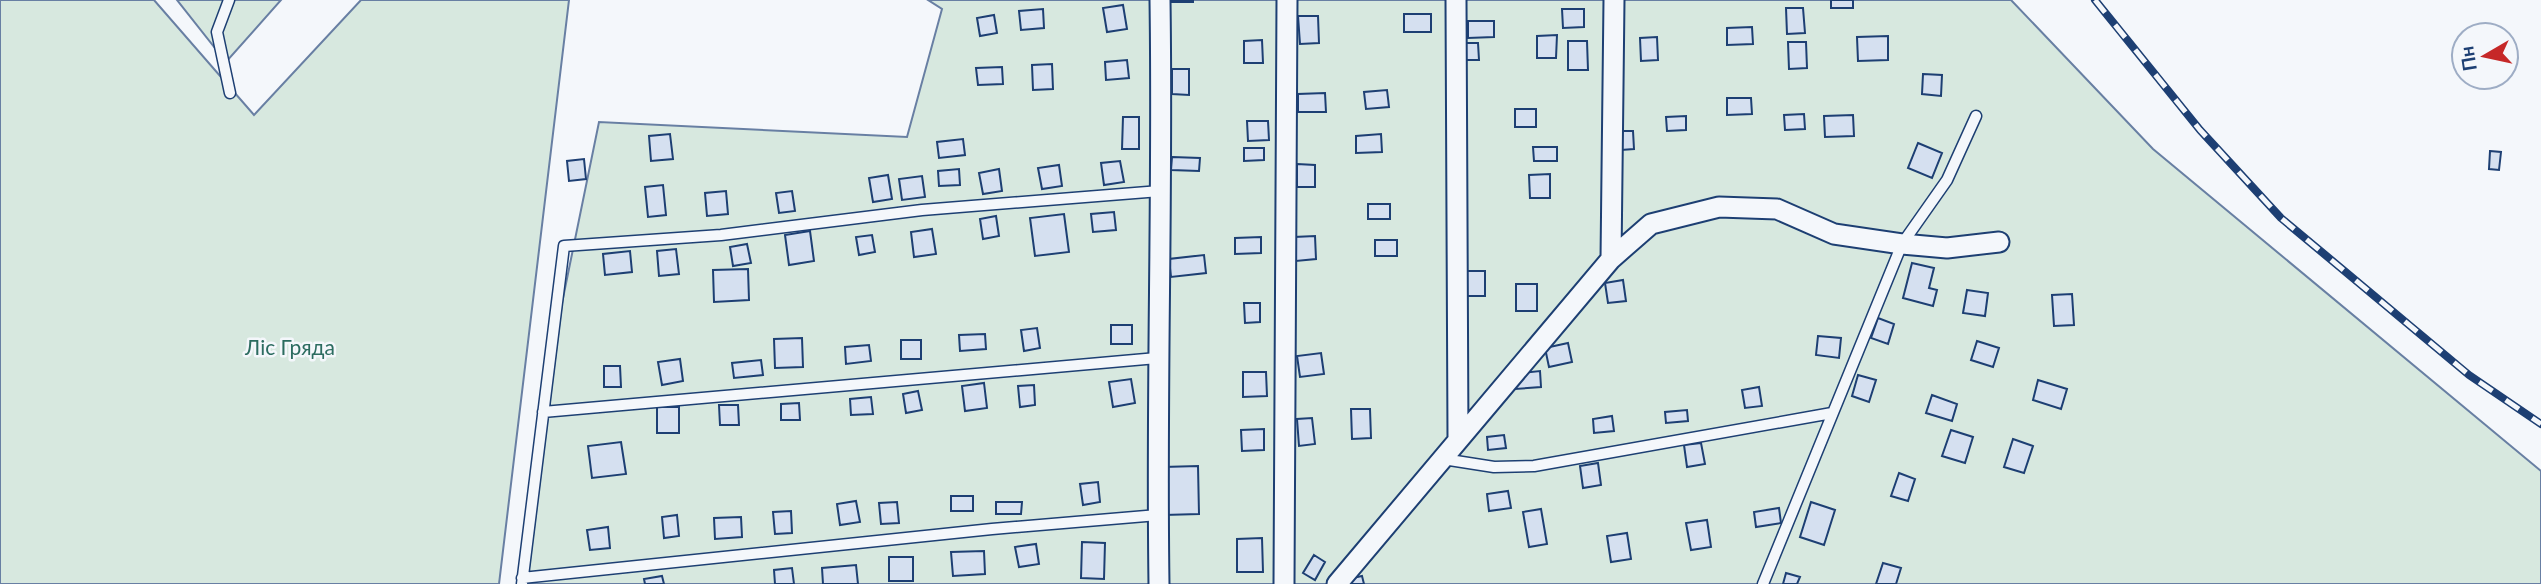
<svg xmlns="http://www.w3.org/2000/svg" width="2541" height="584" font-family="Lato,sans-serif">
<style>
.green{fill:#d7e8df;stroke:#687fa3;stroke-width:2}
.building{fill:#d5e0f0;stroke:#1d3f73;stroke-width:2}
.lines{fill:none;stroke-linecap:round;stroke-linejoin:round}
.service-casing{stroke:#1d3f73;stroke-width:13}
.minor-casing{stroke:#1d3f73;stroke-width:23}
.service{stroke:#f4f7fb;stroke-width:10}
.minor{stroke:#f4f7fb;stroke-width:19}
.rail-casing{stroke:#1d3f73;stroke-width:8}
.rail{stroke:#f4f7fb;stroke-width:5;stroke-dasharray:16;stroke-linecap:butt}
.labels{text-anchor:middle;stroke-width:5;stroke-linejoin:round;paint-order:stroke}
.park-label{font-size:21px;fill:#2c6c60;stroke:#f4f7fb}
</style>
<rect width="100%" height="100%" fill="#f4f7fb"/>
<path class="green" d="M0,0h154l100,115 107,-115h208l-70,584h-499z
M177,0h104l-55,62z
M928,0h1083l142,149 388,322v113h-2014l35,-281 37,-181 308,15 35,-128z"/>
<path class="building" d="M1171,0h22v2h-22z
M1831,0h22v8h-22z
M1123,5l4,24 -20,3 -4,-24z
M1786,8h17l2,25 -18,1z
M1043,9l1,19 -23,2 -2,-19z
M1562,9h22v18l-21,1z
M1404,14h27v18h-27z
M994,15l3,18 -17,3 -3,-18z
M1298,16h20l1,27 -19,1z
M1468,21h26v16l-26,1z
M1752,27l1,17 -26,1v-17z
M1557,35l-1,23h-19v-22z
M1888,36v24l-30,1 -1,-24z
M1657,37l1,23 -17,1 -1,-23z
M1262,40l1,23h-19v-22z
M1568,41h19l1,29h-20z
M1788,42h18l1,26 -18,1z
M1457,43h21l1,17h-22z
M1127,60l2,18 -23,2 -1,-18z
M1052,64l1,25 -20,1 -1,-25z
M1002,67l1,17 -25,1 -2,-17z
M1172,69h17v26l-17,-1z
M1923,74l19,1 -1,21 -19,-2z
M1387,90l2,17 -23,2 -2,-17z
M1325,93l1,19h-28v-18z
M1727,98h24l1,16 -25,1z
M1515,109h21v18h-21z
M1804,114l1,15 -20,1 -1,-15z
M1853,115l1,21 -29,1 -1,-21z
M1686,116v14l-19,1 -1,-14z
M1123,117h16v32h-17z
M1247,121h21l1,19 -21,1z
M1620,131h13l1,18 -13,1z
M670,134l3,25 -22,2 -2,-25z
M1381,134l1,18 -26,1v-17z
M963,139l2,16 -26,3 -2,-16z
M1918,143l24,10 -10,25 -24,-10z
M1533,147h24v14h-23z
M1244,148h20v12l-20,1z
M2490,151l11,1 -2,18 -10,-1z
M1172,157l28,1 -1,13 -28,-1z
M584,159l2,20 -17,2 -2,-20z
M1120,161l4,21 -20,3 -3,-22z
M1297,164l18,1v22h-18z
M1059,165l3,21 -20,3 -4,-21z
M959,169l1,16 -21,1 -1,-15z
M999,169l3,22 -19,3 -4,-21z
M1550,174v24h-20l-1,-23z
M888,175l4,24 -19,3 -4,-24z
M922,176l3,21 -23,3 -3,-21z
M663,185l3,30 -18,2 -3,-30z
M726,191l2,23 -21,2 -2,-23z
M792,191l3,20 -16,2 -3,-20z
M1368,204h22v15h-22z
M1114,212l2,18 -23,2 -2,-18z
M1064,214l5,38 -34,4 -5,-38z
M996,216l3,20 -16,3 -3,-20z
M932,229l4,25 -22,3 -3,-25z
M810,231l4,30 -25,4 -4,-30z
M872,235l3,17 -16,3 -3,-18z
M1315,236l1,23 -20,2 -2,-24z
M1261,237v16l-26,1v-16z
M1375,240h22v16h-22z
M747,244l4,19 -18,3 -3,-19z
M676,249l3,25 -20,2 -2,-25z
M630,251l2,21 -27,3 -2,-21z
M1204,255l2,18 -35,4 -2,-18z
M1912,263l22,5 -5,20 8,2 -4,16 -30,-8z
M748,269l1,31 -35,2 -1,-32z
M1460,271h25v25h-25z
M1623,280l3,21 -18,2 -3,-20z
M1516,284h21v27h-21z
M1967,290l21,3 -3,23 -22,-3z
M2072,294l2,31 -20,1 -2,-31z
M1244,303h16v19l-15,1z
M1878,318l16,6 -6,20 -17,-6z
M1111,325h21v19h-21z
M1037,328l3,20 -16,3 -3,-21z
M985,334l1,15 -26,2 -1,-16z
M1818,336l23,2 -2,20 -23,-3z
M802,338l1,29 -28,1 -1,-29z
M901,340h20v19h-20z
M1977,341l22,7 -6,19 -22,-7z
M1568,343l4,19 -23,5 -4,-19z
M869,345l2,16 -25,3 -1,-17z
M1321,353l3,21 -24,3 -3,-21z
M680,359l3,22 -21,4 -4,-23z
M761,360l2,15 -29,3 -2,-15z
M604,366h16l1,21h-17z
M1540,371l1,16 -26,2 -1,-15z
M1243,372h23l1,24 -24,1z
M1858,375l18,5 -7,22 -17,-6z
M1131,379l4,24 -22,4 -4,-25z
M2038,380l29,9 -6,20 -28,-9z
M984,383l3,25 -22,3 -3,-25z
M1034,385l1,20 -15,2 -2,-21z
M1759,387l3,19 -17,2 -3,-18z
M918,391l4,19 -16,3 -3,-19z
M1932,395l25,9 -5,17 -26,-8z
M871,397l2,17 -22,1 -1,-16z
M799,403l1,17h-19v-16z
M719,405h19l1,20h-19z
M657,407h22v26h-22z
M1351,409h19l1,29 -19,1z
M1687,410l1,11 -22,2 -1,-11z
M1612,416l2,15 -20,2 -1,-14z
M1312,418l3,26 -16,2 -2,-27z
M1264,429v21l-22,1 -1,-21z
M1951,430l22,7 -8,26 -23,-7z
M1504,435l2,13 -18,2 -1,-13z
M2013,439l20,7 -9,27 -20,-6z
M621,442l5,32 -34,4 -4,-32z
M1701,443l4,21 -18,3 -3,-22z
M1598,463l3,22 -18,3 -3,-22z
M1198,466l1,48 -35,1 -1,-48z
M1899,473l16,6 -7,22 -17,-5z
M1098,482l2,20 -17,3 -3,-21z
M1508,491l3,17 -22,3 -2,-17z
M951,496h22v15h-22z
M856,501l4,21 -20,3 -3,-21z
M897,502l2,21 -18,1 -2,-21z
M996,502h26l-1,12h-25z
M1811,502l24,8 -11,35 -24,-8z
M1779,508l2,15 -25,4 -2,-15z
M1541,509l6,35 -18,3 -6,-35z
M791,511l1,22 -17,1 -2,-22z
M677,515l2,21 -15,2 -2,-21z
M741,517l1,20 -27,2 -1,-21z
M1707,520l4,27 -20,3 -5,-27z
M608,527l2,21 -20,2 -3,-20z
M1627,533l4,26 -20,3 -4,-26z
M1262,538l1,34h-26v-33z
M1082,542l23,1 -1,36 -23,-1z
M1036,544l3,20 -20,3 -4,-20z
M984,551l1,23 -32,2 -2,-24z
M1314,555l11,7 -10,18 -12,-7z
M889,557h24v24h-24z
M1883,563l18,5 -5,16h-20z
M856,565l2,19h-35l-1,-16z
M792,568l2,16h-19l-1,-14z
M1786,573l14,4 -3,7h-14z
M662,576l2,8h-19l-1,-5z
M1362,576l2,8h-16v-5z"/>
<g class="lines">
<defs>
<path id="service" d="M229,0l-12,32 13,61
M543,412l614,-54
M1443,459l51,8 40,-1 298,-53
M522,578l470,-49 166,-14
M522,584l42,-338 157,-11 201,-25 238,-19
M1763,584l139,-340 45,-64 29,-64"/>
<path id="minor" d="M1456,0l2,439
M1611,259l3,-259
M1159,584c-3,-195 4,-389 1,-584
M1284,584l3,-584
M1337,584l274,-325 40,-35 68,-17 58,2 57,25 68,10 45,4 52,-6"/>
</defs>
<use href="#service" class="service-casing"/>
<use href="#minor" class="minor-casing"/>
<use href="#service" class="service"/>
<use href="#minor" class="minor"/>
<defs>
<path id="rail" d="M2095,0l105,130 81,88 188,157 72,49"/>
</defs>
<use href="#rail" class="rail-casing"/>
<use href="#rail" class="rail"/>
</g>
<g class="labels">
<g class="park-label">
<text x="290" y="355">Ліс Гряда</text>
</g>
</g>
<g transform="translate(2485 56) rotate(261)"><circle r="33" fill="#f4f7fb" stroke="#9eadc5" stroke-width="2"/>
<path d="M0-5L12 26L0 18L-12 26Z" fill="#c62828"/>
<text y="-10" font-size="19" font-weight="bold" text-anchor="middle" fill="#1d3f73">Пн</text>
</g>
</svg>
